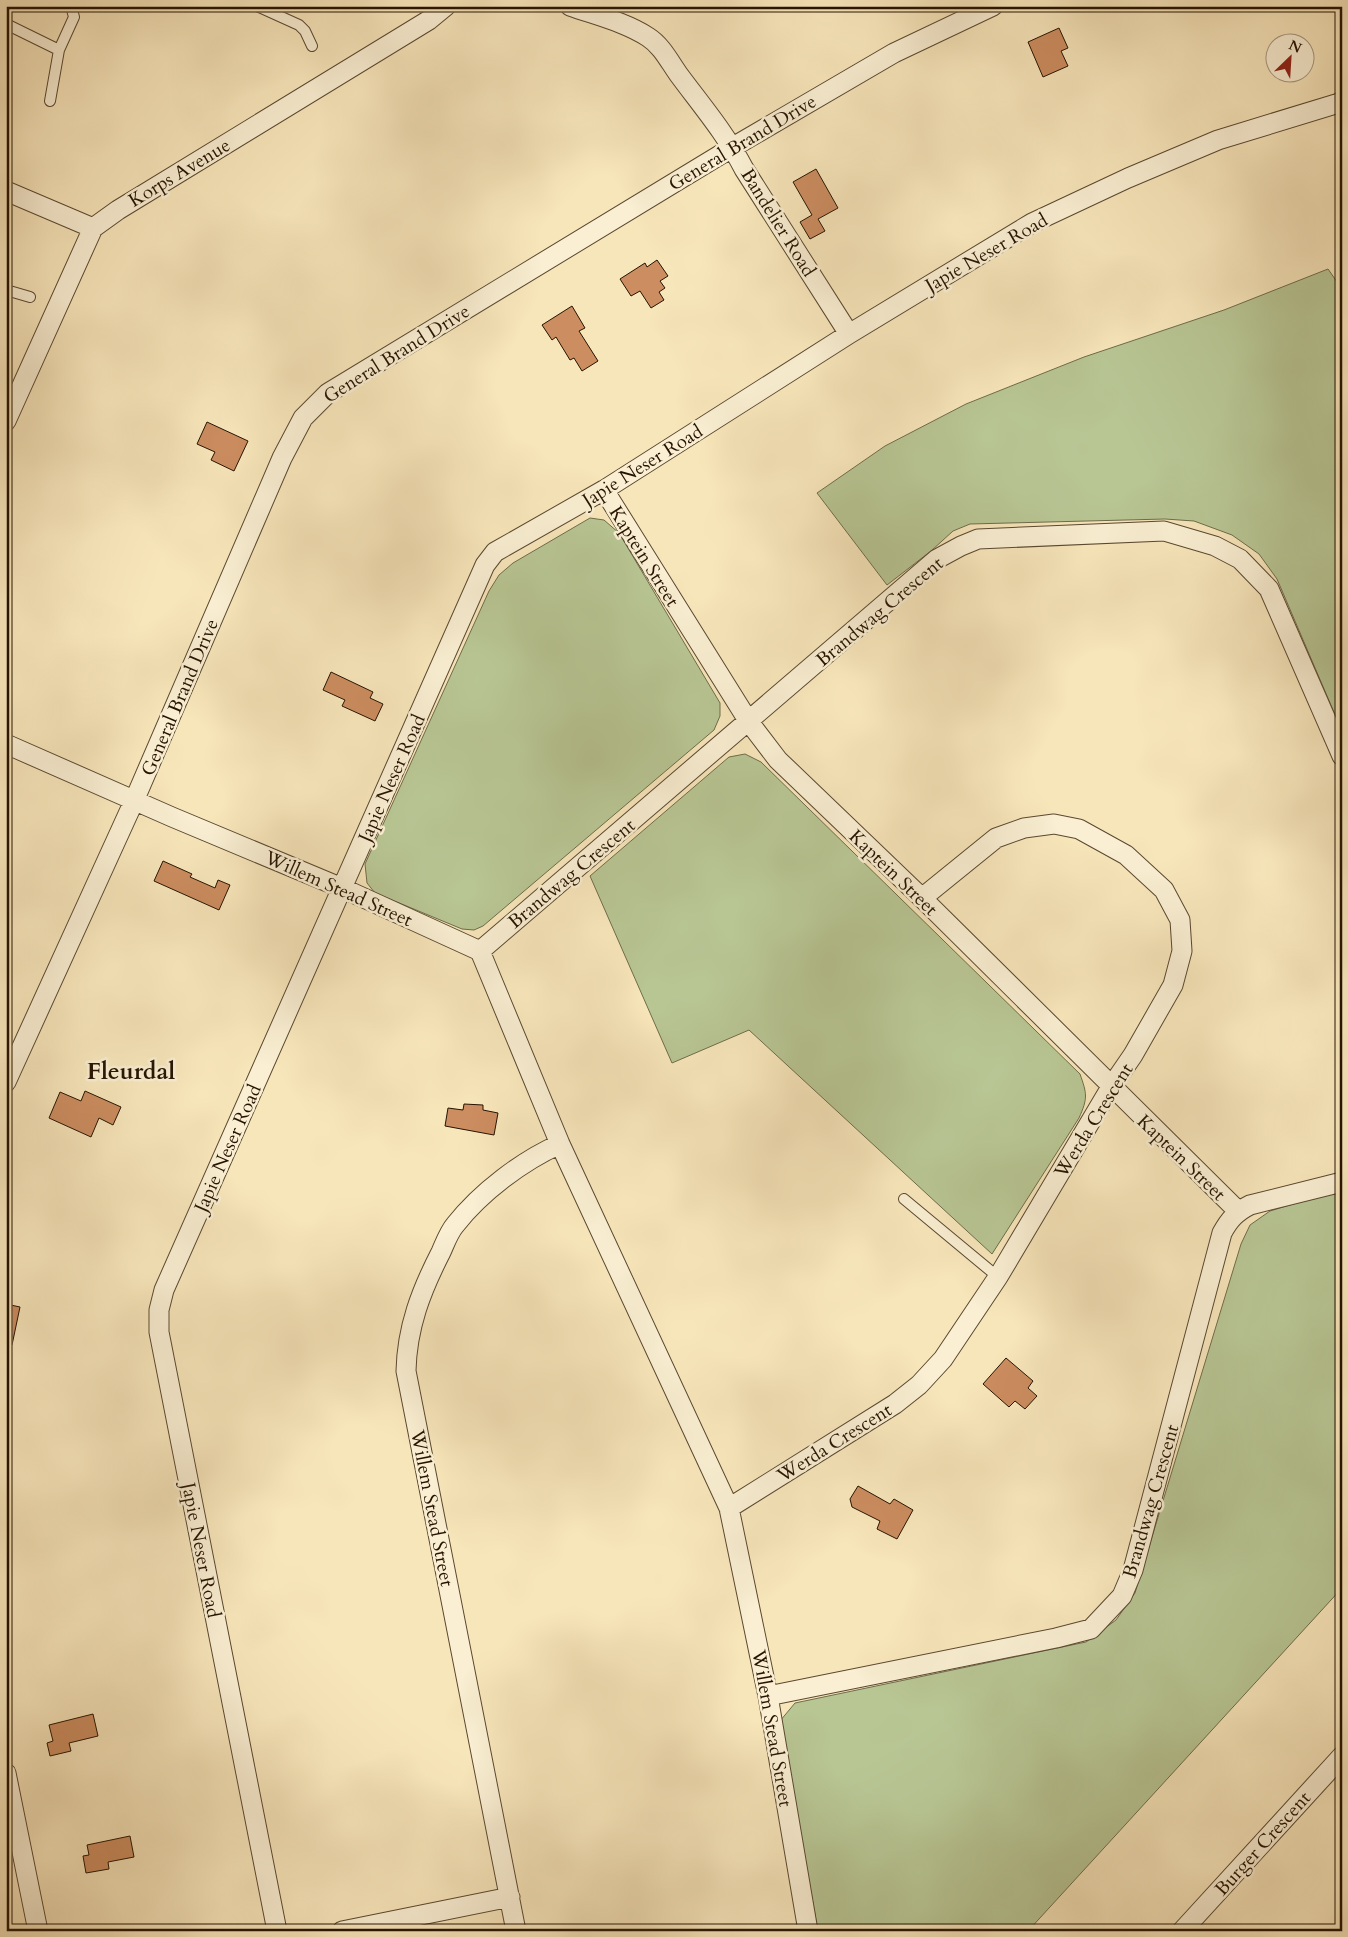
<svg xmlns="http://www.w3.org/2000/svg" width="1348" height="1937" font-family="Cardo,serif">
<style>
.green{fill:#b8c694;stroke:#6e6c4a}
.building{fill:#cc8d60;stroke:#251301}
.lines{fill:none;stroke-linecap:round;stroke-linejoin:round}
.lane-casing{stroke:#5a4830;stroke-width:12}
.street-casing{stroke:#5a4830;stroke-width:21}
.lane{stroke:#faefd3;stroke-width:10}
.street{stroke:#faefd3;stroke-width:19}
.labels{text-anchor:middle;stroke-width:5;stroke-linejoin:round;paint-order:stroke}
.street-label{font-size:19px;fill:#251301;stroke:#faefd3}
.district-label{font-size:24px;font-weight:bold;fill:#251301;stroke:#faefd3}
</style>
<rect width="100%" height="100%" fill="#f8e6bb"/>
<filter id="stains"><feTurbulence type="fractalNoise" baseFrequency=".004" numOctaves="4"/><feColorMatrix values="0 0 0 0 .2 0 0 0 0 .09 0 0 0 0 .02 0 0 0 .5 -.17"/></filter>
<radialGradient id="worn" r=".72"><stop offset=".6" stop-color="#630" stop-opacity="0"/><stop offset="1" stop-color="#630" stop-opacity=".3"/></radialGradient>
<path class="green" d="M1328,269l14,20v442l-65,-152 -18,-25 -27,-19 -38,-14 -29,-2 -195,5 -17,7 -22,20 -44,34 -70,-92 68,-47 81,-42 118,-47 140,-47z
M590,518l14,2 15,13 101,170v13l-6,14 -231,196 -9,4 -12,-1 -87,-36 -8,-10 -2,-19 124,-273 10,-16 14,-12z
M745,754l16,8 319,312c7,20 8,24 -1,44l-87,136 -243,-224 -77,33 -82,-187 139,-119z
M1342,1189v399l-314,343h-210l-38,-210 15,-18 291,-61 30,-22 19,-27 106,-349 9,-19 20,-14z"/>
<path class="building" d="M1059,28l9,20 -7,3 7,15 -25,11 -15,-35z
M816,169l22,39 -20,11 7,12 -15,8 -10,-17 12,-7 -19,-33z
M657,260l11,16 -8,5 5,7 -6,4 5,8 -13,8 -11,-17 -9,5 -11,-17 25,-16 2,4z
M572,306l13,22 -6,3 19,30 -16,10 -8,-13 -4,2 -14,-23 -4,3 -10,-15z
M207,422l41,19 -14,30 -23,-11 4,-8 -18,-8z
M331,672l42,20 -3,6 13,6 -8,17 -33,-15 3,-6 -22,-10z
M163,861l29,13 -2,3 25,11 3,-8 12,5 -11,25 -65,-29z
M85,1091l36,16 -8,18 -14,-7 -8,19 -42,-19 11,-26 21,9z
M464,1104l19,1v5l15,3 -4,22 -49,-9 3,-18 15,2z
M6,1304l14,3 -8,38h-6z
M1006,1358l27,23 -5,7 9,8 -12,13 -10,-8 -6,6 -26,-23z
M858,1486l32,18 4,-5 19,11 -16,29 -20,-10 3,-8 -28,-14 -2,-8z
M93,1714l5,22 -29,7 2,8 -21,5 -3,-13 6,-2 -4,-16z
M130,1836l4,21 -26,5 1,7 -23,4 -3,-17 6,-1 -2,-10z"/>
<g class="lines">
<defs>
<path id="lane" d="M257,6l42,19 6,6 7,15
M6,24l53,26
M50,101l9,-51 15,-33 -3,-11
M6,290l24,7
M904,1199l94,78"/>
<path id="street" d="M570,6c25,9 55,16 78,31 14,9 21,24 31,38 23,31 47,59 65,94l105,165
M6,191l87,37
M6,421l87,-193 25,-18 311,-190 17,-14
M604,490l145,232 29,38 144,138 316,313
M6,744l166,73 170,71 138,63 80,193 169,364 39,188 40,235
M480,951l457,-392 24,-13 17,-7 186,-8 51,15 25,13 29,30 73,167
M6,1082l128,-281 148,-343 21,-40 25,-25 405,-246 161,-94 99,-47
M729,1508l166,-104 24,-19 24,-26 55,-82 113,-190 22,-32 40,-70 9,-34 -2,-31 -16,-30 -38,-35 -47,-26 -25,-5 -30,4 -28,10 -74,60
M768,1696l288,-58 35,-9 31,-33 11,-26 89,-337c7,-13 14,-21 28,-28l92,-23
M6,1773l32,158
M277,1931l-118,-599v-22l5,-20 321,-725 10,-13 109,-62 245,-156 183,-111 96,-45 90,-38 121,-37 3,-2
M342,1931l168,-34
M516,1931l-110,-560c1,-44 15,-80 35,-119 4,-9 8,-20 14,-27 26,-33 67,-64 105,-81
M1182,1931l160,-175"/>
</defs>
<use href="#lane" class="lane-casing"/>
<use href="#street" class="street-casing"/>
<use href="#lane" class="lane"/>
<use href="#street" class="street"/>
</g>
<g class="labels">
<g class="street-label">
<text transform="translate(742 142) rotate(-31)" y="7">General Brand Drive</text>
<text transform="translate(179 172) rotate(-31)" y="7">Korps Avenue</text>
<text transform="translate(779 222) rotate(58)" y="7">Bandelier Road</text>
<text transform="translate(986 252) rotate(-30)" y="7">Japie Neser Road</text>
<text transform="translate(396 353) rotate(-32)" y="7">General Brand Drive</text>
<text transform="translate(642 465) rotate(-32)" y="7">Japie Neser Road</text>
<text transform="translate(645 556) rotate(58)" y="7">Kaptein Street</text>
<text transform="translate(879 611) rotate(-40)" y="7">Brandwag Crescent</text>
<text transform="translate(179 697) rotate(-67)" y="7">General Brand Drive</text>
<text transform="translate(391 778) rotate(-66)" y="7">Japie Neser Road</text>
<text transform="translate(894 872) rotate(44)" y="7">Kaptein Street</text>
<text transform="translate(571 873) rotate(-40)" y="7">Brandwag Crescent</text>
<text transform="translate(339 888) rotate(24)" y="7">Willem Stead Street</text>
<text transform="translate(1093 1120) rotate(-58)" y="7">Werda Crescent</text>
<text transform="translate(227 1148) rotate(-66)" y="7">Japie Neser Road</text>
<text transform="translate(1182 1157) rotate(44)" y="7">Kaptein Street</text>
<text transform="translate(834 1442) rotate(-32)" y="7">Werda Crescent</text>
<text transform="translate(1150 1501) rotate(-74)" y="7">Brandwag Crescent</text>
<text transform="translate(433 1508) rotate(79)" y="7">Willem Stead Street</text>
<text transform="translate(202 1550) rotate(79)" y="7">Japie Neser Road</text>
<text transform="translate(773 1728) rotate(80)" y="7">Willem Stead Street</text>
<text transform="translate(1262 1843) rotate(-48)" y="7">Burger Crescent</text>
</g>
<g class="district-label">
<text x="131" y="1079">Fleurdal</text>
</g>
</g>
<rect width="1348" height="1937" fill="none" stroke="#f8e6bb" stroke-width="25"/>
<rect x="8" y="8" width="1333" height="1922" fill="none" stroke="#251301" stroke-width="2.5"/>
<rect x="12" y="12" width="1323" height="1912" fill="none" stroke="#251301"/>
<g transform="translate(1290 58) rotate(25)"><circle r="24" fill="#faefd3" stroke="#a5977f"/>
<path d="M0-4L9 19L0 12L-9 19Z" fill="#8f2418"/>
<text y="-8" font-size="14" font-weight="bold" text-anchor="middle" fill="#251301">N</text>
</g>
<rect width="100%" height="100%" filter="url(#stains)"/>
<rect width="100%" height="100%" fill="url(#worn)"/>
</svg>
